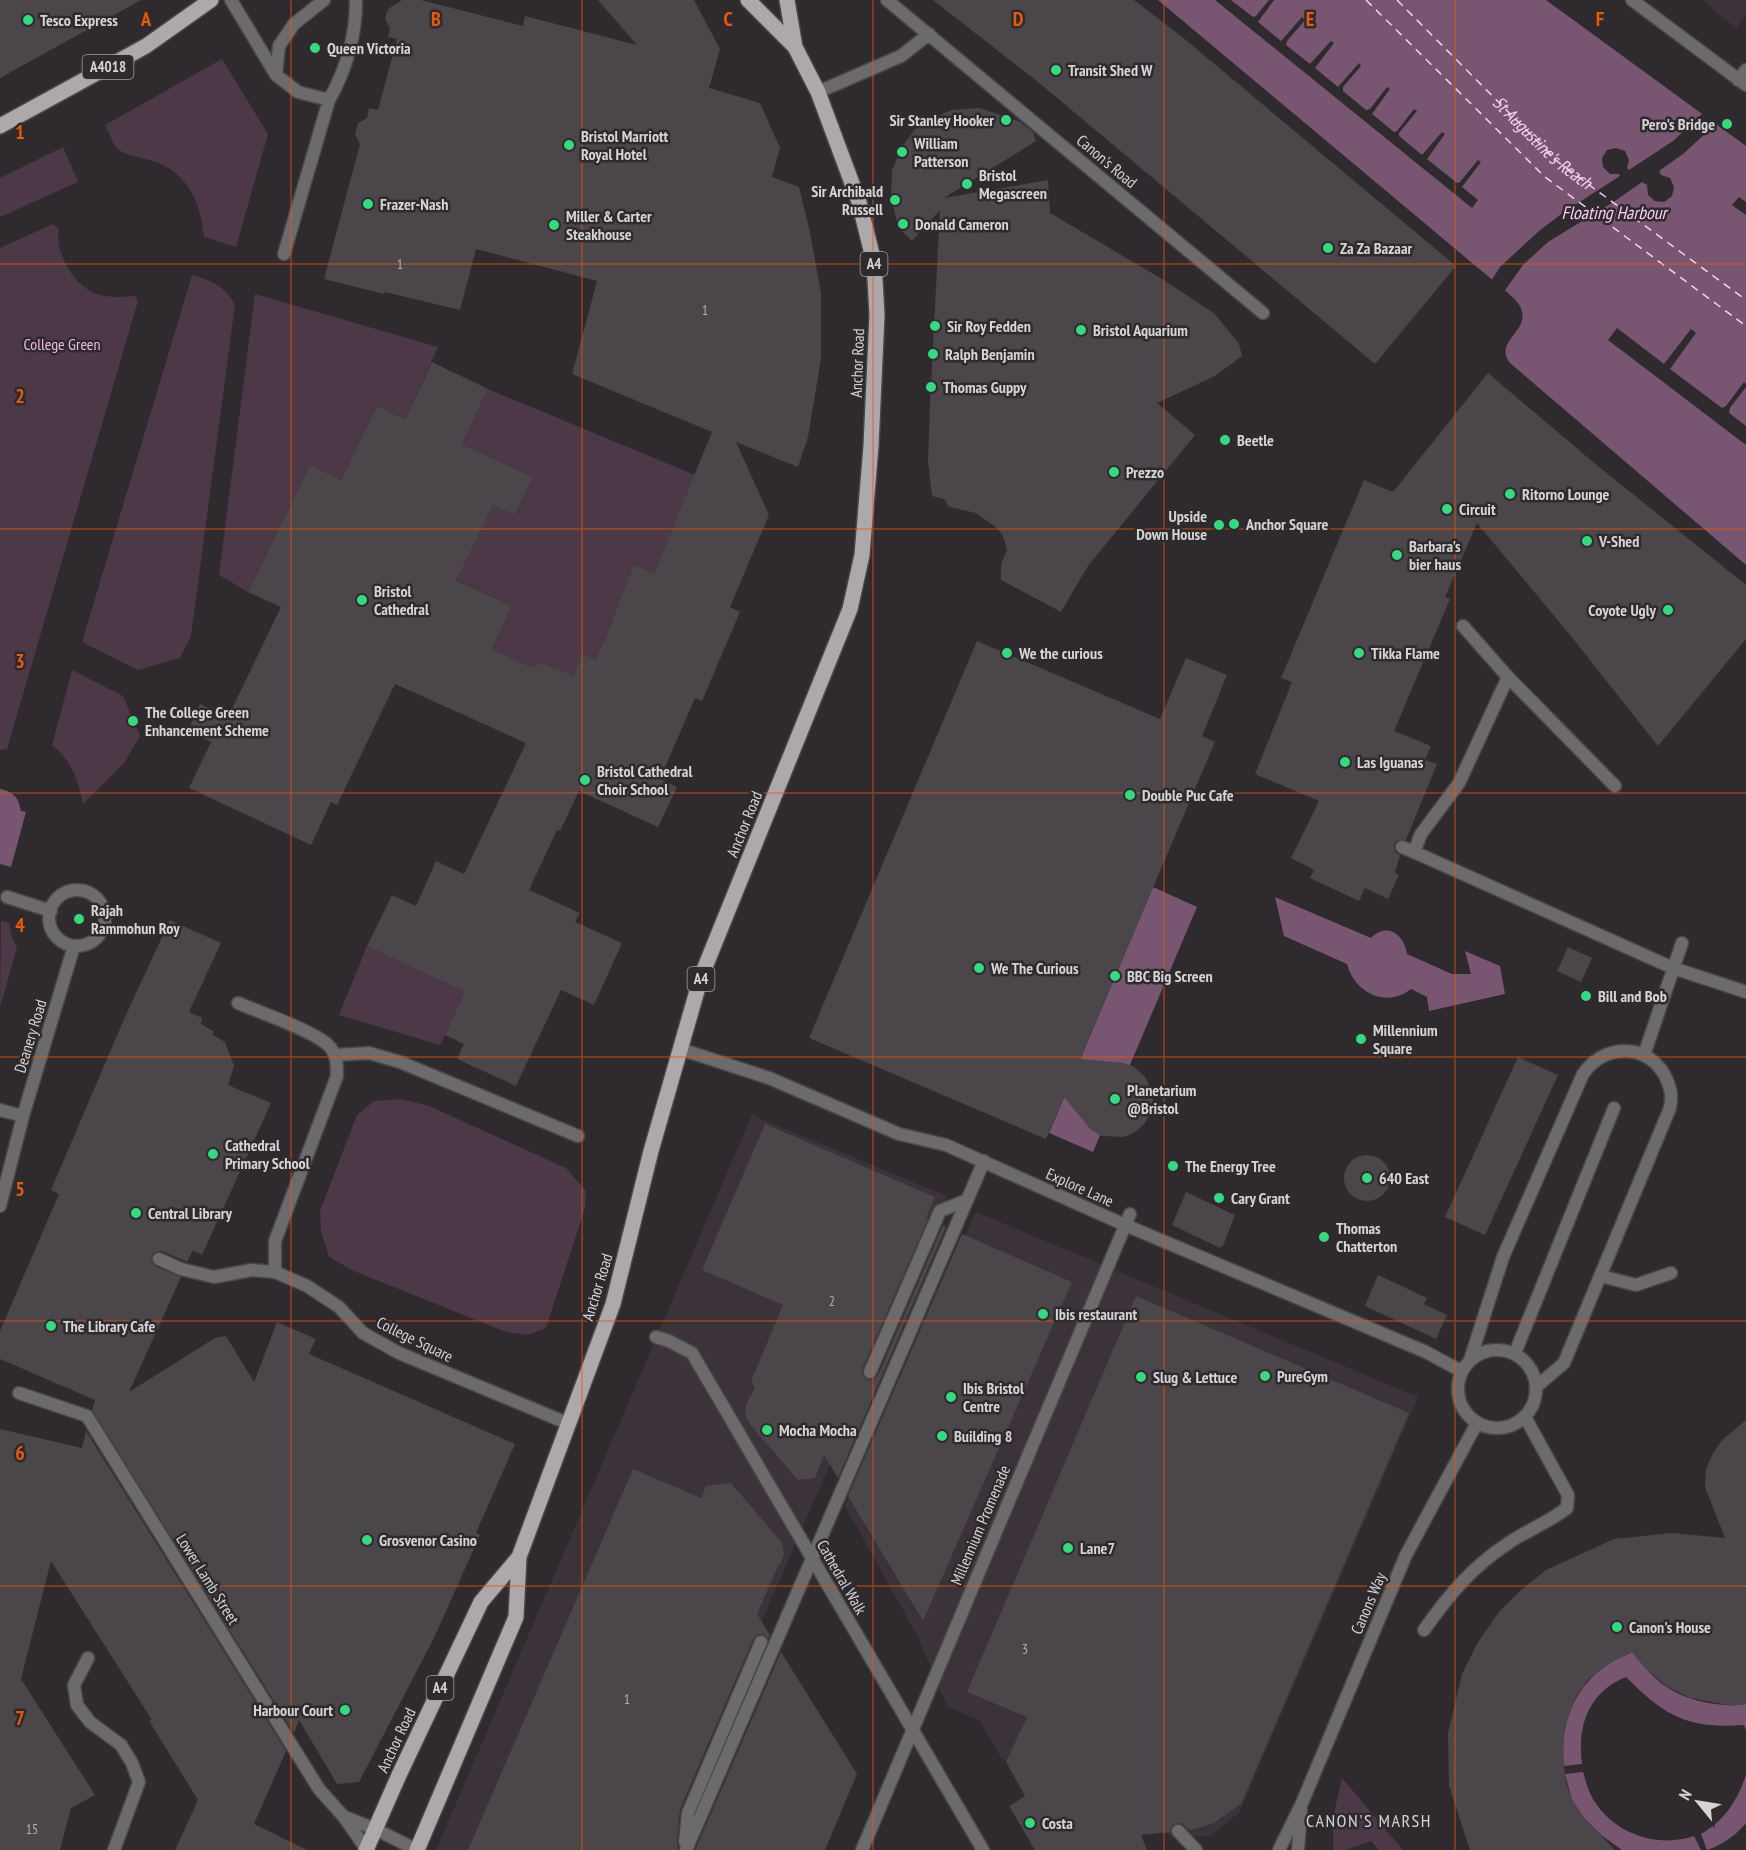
<svg xmlns="http://www.w3.org/2000/svg" width="1746" height="1850" font-family="'PT Sans Narrow',sans-serif">
<style>
.built{fill:#3b3339}
.green{fill:#4d3848}
.water{fill:#785671}
.pier{fill:#2e2a2d}
.lines{fill:none;stroke-linecap:round;stroke-linejoin:round}
.ferry{stroke:#fccdf2;stroke-width:1.5;stroke-dasharray:8 6;stroke-linecap:butt}
.building{fill:#4a4649}
.service-casing{stroke:#494548;stroke-width:15}
.pedestrian-casing{stroke:#494548;stroke-width:15}
.minor-casing{stroke:#494548;stroke-width:15}
.primary-casing{stroke:#494548;stroke-width:18}
.service{stroke:#6c6a6b;stroke-width:12}
.pedestrian{stroke:#6c6a6b;stroke-width:12}
.minor{stroke:#6c6a6b;stroke-width:12}
.primary{stroke:#aca8ab;stroke-width:15}
.grid{fill:none;stroke:#e8590c;stroke-width:1.5;stroke-opacity:0.55}
.poi-dot{fill:#37d880;stroke:#2e2a2d;stroke-width:2}
.labels{text-anchor:middle;stroke-width:5;stroke-linejoin:round;paint-order:stroke}
.number-label{font-size:14px;fill:#b2b0b1}
.shield{fill:#2e2a2d;stroke:#a3a0a2;stroke-width:1.5}
.shield-label{font-size:15px;font-weight:bold;fill:#d5d3d4}
.poi-label{font-size:16px;font-weight:bold;fill:#d5d3d4;stroke:#2e2a2d;text-anchor:start}
.street-label{font-size:16px;fill:#d5d3d4;stroke:#2e2a2d}
.park-label{font-size:16px;fill:#f1b7e5;stroke:#2e2a2d}
.water-label{font-size:18px;font-style:italic;fill:#fccdf2;stroke:#2e2a2d}
.neighbourhood-label{font-size:18px;letter-spacing:1.5px;fill:#d5d3d4;stroke:#2e2a2d}
.grid-label{font-size:20px;text-anchor:middle;font-weight:bold;fill:#e8590c;stroke:#2e2a2d;stroke-width:5;stroke-linejoin:round;paint-order:stroke}
</style>
<rect width="100%" height="100%" fill="#2e2a2d"/>
<path class="built" d="M1702,0h44v15l-10,13z
M752,1115l195,81 -285,654h-226z
M976,1212l442,185 -179,416 -29,23 -36,2 -140,-68 -33,-12 -21,-37 -33,-15 -29,-69 -73,-131z"/>
<path class="green" d="M222,59l46,75 -32,113 -32,-10c-3,-33 -16,-65 -51,-76 -10,-3 -26,-5 -35,-12 -6,-5 -9,-17 -13,-24z
M63,147l15,35 -78,35v-39z
M53,224l6,5c-4,25 14,56 38,65 12,4 25,3 38,2l3,5 -131,448 -7,1v-502z
M192,275c18,5 35,12 43,30l-44,331 -11,22 -42,12 -56,-28z
M255,294l183,53 -33,72 -28,-13 -36,74 -31,-15 -62,127 -29,-17z
M488,389l207,86 -41,99 -20,-8 -33,80 6,19 -25,-10 -12,28 -13,-6 -3,-9 -12,-5 -11,4 -39,-18 20,-43 -76,-36 57,-65 22,10 18,-38 -71,-33z
M72,670l51,26 17,40 -16,27 -41,41c-5,-24 -11,-43 -31,-59z
M1,921l8,2 3,14 5,11 -17,59z
M367,946l99,46 -26,53 -101,-30z
M401,1099l28,7 137,62 20,23 -1,17 -39,120 -19,7 -21,-3 -152,-61 -25,-14 -8,-26 -1,-20 37,-96 17,-14z
M1342,1778l61,72h-24l-8,-9 -26,9h-12v-33z"/>
<path class="water" d="M1158,0h388l200,146v419l-236,-202c-16,-21 17,-31 12,-51 -1,-8 -9,-14 -14,-19z
M0,789c13,2 19,9 21,22l5,1 -15,55 -11,-3z
M1153,887l44,20 -104,245 -44,-19z
M1275,897l96,41c16,-16 33,-4 36,16l45,20h19l-6,-23 35,15 5,28 -76,17 -2,-14 -16,-8c-25,20 -57,3 -64,-25l-63,-28z
M1632,1652c10,12 20,25 33,34 22,15 55,22 81,18v27l-2,-6c-57,4 -79,-9 -118,-48 -37,15 -49,48 -44,87l-18,2c-5,-40 10,-79 43,-101 8,-6 17,-9 25,-13z
M1583,1772c3,10 6,22 12,30 21,33 64,46 99,34l7,14h-79l-21,-15 -17,-17 -12,-18 -7,-26z
M1746,1775v48c-11,13 -24,22 -39,27l-6,-16c24,-14 36,-33 45,-59z"/>
<path class="pier" d="M1215,0h16l22,17 3,-1 13,-16h5l-16,22 23,19 21,-24 3,3 -18,21 -1,4 24,19 21,-23 3,2 -19,25 23,19 21,-24 2,3 -18,21v4l23,19 4,-1 17,-22 3,2 -18,25 22,18 3,-1 17,-22 3,2 -18,22v3l23,19 20,-23 3,2 -18,25 30,24 3,-1 18,-22 3,2 -19,25 16,13 -6,8z
M1704,112l14,10 -35,32 -24,17 2,4 9,3 4,9 -2,9 -8,6 -9,-1 -7,-6 -1,-10 -5,-3 -27,19 -67,41 -25,23 -20,28 -13,-10 10,-16 39,-36 25,-19 56,-36 -1,-2h-9l-7,-7 -1,-9 5,-8 9,-2 9,3 4,9 -2,8 2,2 44,-29z
M1739,197l7,5v13l-14,-10z
M1617,328l47,36 27,-35 5,4 -26,36 52,39 4,-2 18,-24 2,2v3l-16,21 -1,5 17,13v19l-138,-105z"/>
<g class="lines">
<g class="ferry">
<path d="M1366,0l179,177 201,149"/>
<path id="s1" d="M1397,0l161,162 188,138"/>
</g>
</g>
<path class="building" d="M0,0h141l-141,78z
M402,0h19l102,26 2,-10 112,29 -39,-45h96l26,49 -11,39 51,15 20,45 -8,29 27,10 11,45 11,61v66l-13,78 -10,30 -62,-25 33,73 -39,92 10,5 -38,89 -7,-3 -35,81 17,8 -19,40 -79,-36 -19,40 -3,-1 -28,60 51,23 -5,9 47,21 -28,62 -33,-15 -45,96 -59,-27 7,-15 -19,-9 20,-43 -98,-46 25,-51 24,11 20,-45 28,13 62,-131 -131,-59 -58,121 -6,-3 -20,43 -122,-57 22,-46 -23,-11 12,-27 28,13 53,-110 -33,-15 62,-127 31,15 36,-74 28,13 27,-57 56,27 -26,55 71,33 -18,38 -22,-10 -37,75 56,26 -20,43 39,18 11,-4 31,13 9,-22 14,6 38,-95 20,9 58,-142 -140,-58 25,-93 -121,-32 -16,61 -75,-18 -1,2 -60,-15 36,-135 -5,-10 3,-11 9,-5 2,-10 9,2 19,-71 -9,-2 2,-9 -5,-9 3,-10z
M933,0h201l47,36 275,230 -81,98 -337,-282z
M979,108l40,13 14,11 3,9 -92,57 104,-18 2,33 112,66 53,35 24,30 3,12 -27,20 -58,27 38,32 -107,131 -27,46 -60,-32v-16l6,-14 -4,-14 -5,-7 -22,-16 -27,-6 -5,-8 -12,-3 -4,-34 2,-59 10,-193 -28,31 -14,-14 -7,-31 1,-26 10,-23 13,-18 13,-9 24,-10z
M1488,373l105,89 153,123v54l-88,107 -88,-111 -93,-112 -32,74 5,2 -56,132 37,15 -6,14 12,4 -31,76h-8l-4,4 1,8 5,3 -5,18 4,2 -11,24 -23,-11 -6,13 -49,-23 4,-8 -23,-12 28,-57 -64,-27 37,-92 -11,-4 83,-198 29,12z
M977,641l183,78 26,-61 41,17 -25,61 13,6 -135,317 44,4 10,4 11,10 6,12 2,12 -4,15 -5,8 -9,8 -11,5 -22,-1 -11,-6 -27,-33 -18,42 -237,-101z
M170,920l51,23 -32,69 13,6 -1,6 12,7v4l12,7 9,24 -6,19 43,18 -69,152 -9,-5 -6,12 -25,-11 -7,1 -3,3 -1,5 4,6 26,11 -52,115 86,-54 11,-2 28,46 23,-60 39,17 -7,15 206,90 -39,89 4,2 -46,103 -75,144 -22,2 -38,-64 -5,13 -202,-323 3,-10 -95,-41v-28l59,-137 -8,-4 73,-171z
M1568,947l24,11 -11,24 -24,-11z
M1518,1057l40,18 -73,160 -40,-18z
M765,1124l170,73 -9,21 2,1 -66,150v5l4,5 6,1 6,-5 65,-150 3,2 -108,251 -14,-23 -9,23 -17,2 -46,-53 -7,-11 1,-11 9,-17 -4,-7 32,-76 -81,-35z
M1344 1178a23 23 0 1 1 46 0a23 23 0 1 1-46 0Z
M1186,1192l49,23 -12,31h-2l-1,2 -48,-23z
M962,1234l110,48 -149,339 -75,-125z
M1378,1275l49,23 -3,6 23,11 -11,24 -71,-33z
M1136,1296l273,117 -168,391 -27,19 -18,6 -7,1 -8,-7h-4l-5,2 -2,7 -29,3 6,15h-112l-26,-44 16,-10 -19,-34 21,-45 -60,-25z
M1746,1420v284l-14,2 -42,-8 -24,-12 -20,-17 -14,-17 -24,12 -19,15 -12,16 -8,19 -5,19 -1,24 3,25 6,18 12,18 31,32h-145l-21,-64 -1,-53 14,-59 16,-32 21,-30 23,-23 24,-19 68,-31 58,-6 53,5 -20,-51 1,-18 7,-16 9,-13z
M0,1429l82,19 4,-17 200,320 -32,73 53,26h-132l23,-50 -49,-79 3,-1 -101,-159 -30,118 74,116 -24,13 -11,42h-60z
M633,1469l68,29 5,-12 25,-3 51,60 2,12 -3,7 -3,4 -21,48 13,21 -2,4 -3,-4 -6,-1 -6,5 -73,171 -3,31 1,9h-210z
M781,1652l76,122 -32,76h-130z"/>
<g class="lines">
<defs>
<path id="service" d="M231,0l45,75 22,17 31,8
M887,0l376,313
M276,75l3,-29 15,-22 30,-24
M818,92l83,-36 28,-22
M284,254l45,-154c17,-30 27,-65 27,-100
M1463,626l45,51 107,109
M1508,677l-49,106 -38,51 -7,18 259,116 73,24
M49 918a28 28 0 1 1 56 0a28 28 0 1 1-56 0Z
M7,897l44,14
M680,1049l89,29 130,56 47,11 179,80 301,127 35,19
M335,1055l34,-2 31,9 178,74
M1644,1055l38,-112
M159,1259l22,10 33,8 38,-7 23,2
M1601,1276l35,9 35,-12
M1515,1353l99,-245
M1470,1360l33,-103 80,-183c25,-36 76,-29 87,15 2,6 1,13 0,19l-106,255 -28,24
M870,1372l70,-161 27,-11
M1424,1630c24,-34 48,-63 83,-86 20,-14 41,-21 60,-36l1,-13 -43,-78
M88,1658l-14,27 3,20 13,17 31,23 11,18 7,19 -25,68
M1178,1831l18,19
M685,1842l3,-29 73,-171
M686,1850l298,-689"/>
<path id="pedestrian" d="M1632,0l114,85
M1738,80l8,-10
M1402,847l12,5
M656,1337l13,4 23,12 291,497
M862,1850l268,-636"/>
<path id="minor" d="M238,1003c21,9 76,28 90,42 9,8 9,20 9,31l-62,165v31l32,14 32,21 24,26 36,20 168,70
M0,1110l23,6
M0,1206l23,-90 51,-170
M1458 1389a39 39 0 1 1 78 0a39 39 0 1 1-78 0Z
M19,1393l68,23 232,373 25,28 23,33
M345,1817l30,12 42,21
M1279,1850l23,-47 104,-248 71,-132
M1298,1850l3,-40"/>
<path id="primary" d="M748,0l47,47
M0,126l146,-80 65,-46
M366,1850l33,-75 82,-173 38,-45
M417,1850l99,-233 3,-60 94,-253 38,-153 50,-174 149,-368 12,-54 9,-109 6,-131 -3,-53 -15,-60 -41,-110 -23,-45 -8,-47"/>
</defs>
<use href="#service" class="service-casing"/>
<use href="#pedestrian" class="pedestrian-casing"/>
<use href="#minor" class="minor-casing"/>
<use href="#primary" class="primary-casing"/>
<use href="#service" class="service"/>
<use href="#pedestrian" class="pedestrian"/>
<use href="#minor" class="minor"/>
<use href="#primary" class="primary"/>
</g>
<path class="grid" d="M291,0v1850M582,0v1850M873,0v1850M1164,0v1850M1455,0v1850M0,264h1746M0,529h1746M0,793h1746M0,1057h1746M0,1321h1746M0,1586h1746"/>
<g class="poi-dot">
<circle cx="28" cy="20" r="6"/>
<circle cx="315" cy="48" r="6"/>
<circle cx="1056" cy="70" r="6"/>
<circle cx="1006" cy="120" r="6"/>
<circle cx="1727" cy="124" r="6"/>
<circle cx="569" cy="145" r="6"/>
<circle cx="902" cy="152" r="6"/>
<circle cx="967" cy="184" r="6"/>
<circle cx="895" cy="200" r="6"/>
<circle cx="368" cy="204" r="6"/>
<circle cx="903" cy="224" r="6"/>
<circle cx="554" cy="225" r="6"/>
<circle cx="1328" cy="248" r="6"/>
<circle cx="935" cy="326" r="6"/>
<circle cx="1081" cy="330" r="6"/>
<circle cx="933" cy="354" r="6"/>
<circle cx="931" cy="387" r="6"/>
<circle cx="1225" cy="440" r="6"/>
<circle cx="1114" cy="472" r="6"/>
<circle cx="1510" cy="494" r="6"/>
<circle cx="1447" cy="509" r="6"/>
<circle cx="1234" cy="524" r="6"/>
<circle cx="1219" cy="525" r="6"/>
<circle cx="1587" cy="541" r="6"/>
<circle cx="1397" cy="555" r="6"/>
<circle cx="362" cy="600" r="6"/>
<circle cx="1668" cy="610" r="6"/>
<circle cx="1007" cy="653" r="6"/>
<circle cx="1359" cy="653" r="6"/>
<circle cx="133" cy="721" r="6"/>
<circle cx="1345" cy="762" r="6"/>
<circle cx="585" cy="780" r="6"/>
<circle cx="1130" cy="795" r="6"/>
<circle cx="79" cy="919" r="6"/>
<circle cx="979" cy="968" r="6"/>
<circle cx="1115" cy="976" r="6"/>
<circle cx="1586" cy="996" r="6"/>
<circle cx="1361" cy="1039" r="6"/>
<circle cx="1115" cy="1099" r="6"/>
<circle cx="213" cy="1154" r="6"/>
<circle cx="1173" cy="1166" r="6"/>
<circle cx="1367" cy="1178" r="6"/>
<circle cx="1219" cy="1198" r="6"/>
<circle cx="136" cy="1213" r="6"/>
<circle cx="1324" cy="1237" r="6"/>
<circle cx="1043" cy="1314" r="6"/>
<circle cx="51" cy="1326" r="6"/>
<circle cx="1265" cy="1376" r="6"/>
<circle cx="1141" cy="1377" r="6"/>
<circle cx="951" cy="1397" r="6"/>
<circle cx="767" cy="1430" r="6"/>
<circle cx="942" cy="1436" r="6"/>
<circle cx="367" cy="1540" r="6"/>
<circle cx="1068" cy="1548" r="6"/>
<circle cx="1617" cy="1627" r="6"/>
<circle cx="345" cy="1710" r="6"/>
<circle cx="1030" cy="1823" r="6"/>
</g>
<g class="labels">
<g class="number-label">
<text x="400" y="269">1</text>
<text x="705" y="315">1</text>
<text x="832" y="1306">2</text>
<text x="1025" y="1654">3</text>
<text x="627" y="1704">1</text>
<text x="32" y="1834">15</text>
</g>
<g class="shield">
<rect x="82.5" y="55" width="51" height="24" rx="4.5"/>
<rect x="860.5" y="252" width="27" height="24" rx="4.5"/>
<rect x="687.5" y="967" width="27" height="24" rx="4.5"/>
<rect x="426.5" y="1676" width="27" height="24" rx="4.5"/>
</g>
<g class="shield-label">
<text x="108" y="72">A4018</text>
<text x="874" y="269">A4</text>
<text x="701" y="984">A4</text>
<text x="440" y="1693">A4</text>
</g>
<g class="poi-label">
<text x="40" y="26">Tesco Express</text>
<text x="327" y="54">Queen Victoria</text>
<text x="1068" y="76">Transit Shed W</text>
<text x="994" y="126" text-anchor="end">Sir Stanley Hooker</text>
<text x="1715" y="130" text-anchor="end">Pero's Bridge</text>
<text x="581" y="142">Bristol Marriott<tspan x="581" dy="18">Royal Hotel</tspan></text>
<text x="914" y="149">William<tspan x="914" dy="18">Patterson</tspan></text>
<text x="979" y="181">Bristol<tspan x="979" dy="18">Megascreen</tspan></text>
<text x="883" y="197" text-anchor="end">Sir Archibald<tspan x="883" dy="18">Russell</tspan></text>
<text x="380" y="210">Frazer-Nash</text>
<text x="566" y="222">Miller &amp; Carter<tspan x="566" dy="18">Steakhouse</tspan></text>
<text x="915" y="230">Donald Cameron</text>
<text x="1340" y="254">Za Za Bazaar</text>
<text x="947" y="332">Sir Roy Fedden</text>
<text x="1093" y="336">Bristol Aquarium</text>
<text x="945" y="360">Ralph Benjamin</text>
<text x="943" y="393">Thomas Guppy</text>
<text x="1237" y="446">Beetle</text>
<text x="1126" y="478">Prezzo</text>
<text x="1522" y="500">Ritorno Lounge</text>
<text x="1459" y="515">Circuit</text>
<text x="1207" y="522" text-anchor="end">Upside<tspan x="1207" dy="18">Down House</tspan></text>
<text x="1246" y="530">Anchor Square</text>
<text x="1599" y="547">V-Shed</text>
<text x="1409" y="552">Barbara's<tspan x="1409" dy="18">bier haus</tspan></text>
<text x="374" y="597">Bristol<tspan x="374" dy="18">Cathedral</tspan></text>
<text x="1656" y="616" text-anchor="end">Coyote Ugly</text>
<text x="1019" y="659">We the curious</text>
<text x="1371" y="659">Tikka Flame</text>
<text x="145" y="718">The College Green<tspan x="145" dy="18">Enhancement Scheme</tspan></text>
<text x="1357" y="768">Las Iguanas</text>
<text x="597" y="777">Bristol Cathedral<tspan x="597" dy="18">Choir School</tspan></text>
<text x="1142" y="801">Double Puc Cafe</text>
<text x="91" y="916">Rajah<tspan x="91" dy="18">Rammohun Roy</tspan></text>
<text x="991" y="974">We The Curious</text>
<text x="1127" y="982">BBC Big Screen</text>
<text x="1598" y="1002">Bill and Bob</text>
<text x="1373" y="1036">Millennium<tspan x="1373" dy="18">Square</tspan></text>
<text x="1127" y="1096">Planetarium<tspan x="1127" dy="18">@Bristol</tspan></text>
<text x="225" y="1151">Cathedral<tspan x="225" dy="18">Primary School</tspan></text>
<text x="1185" y="1172">The Energy Tree</text>
<text x="1379" y="1184">640 East</text>
<text x="1231" y="1204">Cary Grant</text>
<text x="148" y="1219">Central Library</text>
<text x="1336" y="1234">Thomas<tspan x="1336" dy="18">Chatterton</tspan></text>
<text x="1055" y="1320">Ibis restaurant</text>
<text x="63" y="1332">The Library Cafe</text>
<text x="1277" y="1382">PureGym</text>
<text x="1153" y="1383">Slug &amp; Lettuce</text>
<text x="963" y="1394">Ibis Bristol<tspan x="963" dy="18">Centre</tspan></text>
<text x="779" y="1436">Mocha Mocha</text>
<text x="954" y="1442">Building 8</text>
<text x="379" y="1546">Grosvenor Casino</text>
<text x="1080" y="1554">Lane7</text>
<text x="1629" y="1633">Canon's House</text>
<text x="333" y="1716" text-anchor="end">Harbour Court</text>
<text x="1042" y="1829">Costa</text>
</g>
<g class="street-label">
<text transform="translate(1107 161) rotate(40)" y="6">Canon's Road</text>
<text transform="translate(857 363) rotate(-88)" y="6">Anchor Road</text>
<text transform="translate(744 824) rotate(-68)" y="6">Anchor Road</text>
<text transform="translate(30 1036) rotate(-73)" y="6">Deanery Road</text>
<text transform="translate(1080 1187) rotate(24)" y="6">Explore Lane</text>
<text transform="translate(597 1287) rotate(-73)" y="6">Anchor Road</text>
<text transform="translate(415 1339) rotate(26)" y="6">College Square</text>
<text transform="translate(980 1525) rotate(-67)" y="6">Millennium Promenade</text>
<text transform="translate(842 1577) rotate(60)" y="6">Cathedral Walk</text>
<text transform="translate(208 1579) rotate(58)" y="6">Lower Lamb Street</text>
<text transform="translate(1368 1603) rotate(-67)" y="6">Canons Way</text>
<text transform="translate(396 1740) rotate(-65)" y="6">Anchor Road</text>
</g>
<g class="park-label">
<text x="62" y="350">College Green</text>
</g>
<g class="water-label">
<text dy="6" stroke="none"><textPath href="#s1" startOffset="204">St Augustine's Reach</textPath></text>
<text x="1614" y="219">Floating Harbour</text>
</g>
<g class="neighbourhood-label">
<text x="1369" y="1827">CANON'S MARSH</text>
</g>
</g>
<g class="grid-label">
<text x="146" y="26">A</text>
<text x="436" y="26">B</text>
<text x="728" y="26">C</text>
<text x="1018" y="26">D</text>
<text x="1310" y="26">E</text>
<text x="1600" y="26">F</text>
<text x="20" y="139">1</text>
<text x="20" y="403">2</text>
<text x="20" y="668">3</text>
<text x="20" y="932">4</text>
<text x="20" y="1196">5</text>
<text x="20" y="1460">6</text>
<text x="20" y="1725">7</text>
</g>
<g transform="translate(1698 1802) rotate(300)" stroke="#2e2a2d" stroke-width="4.5" paint-order="stroke">
<path d="M0-4.5L10 22L0 15L-10 22Z" fill="#d5d3d4"/>
<text y="-9" font-size="16" font-weight="bold" text-anchor="middle" fill="#d5d3d4">N</text>
</g>
</svg>
